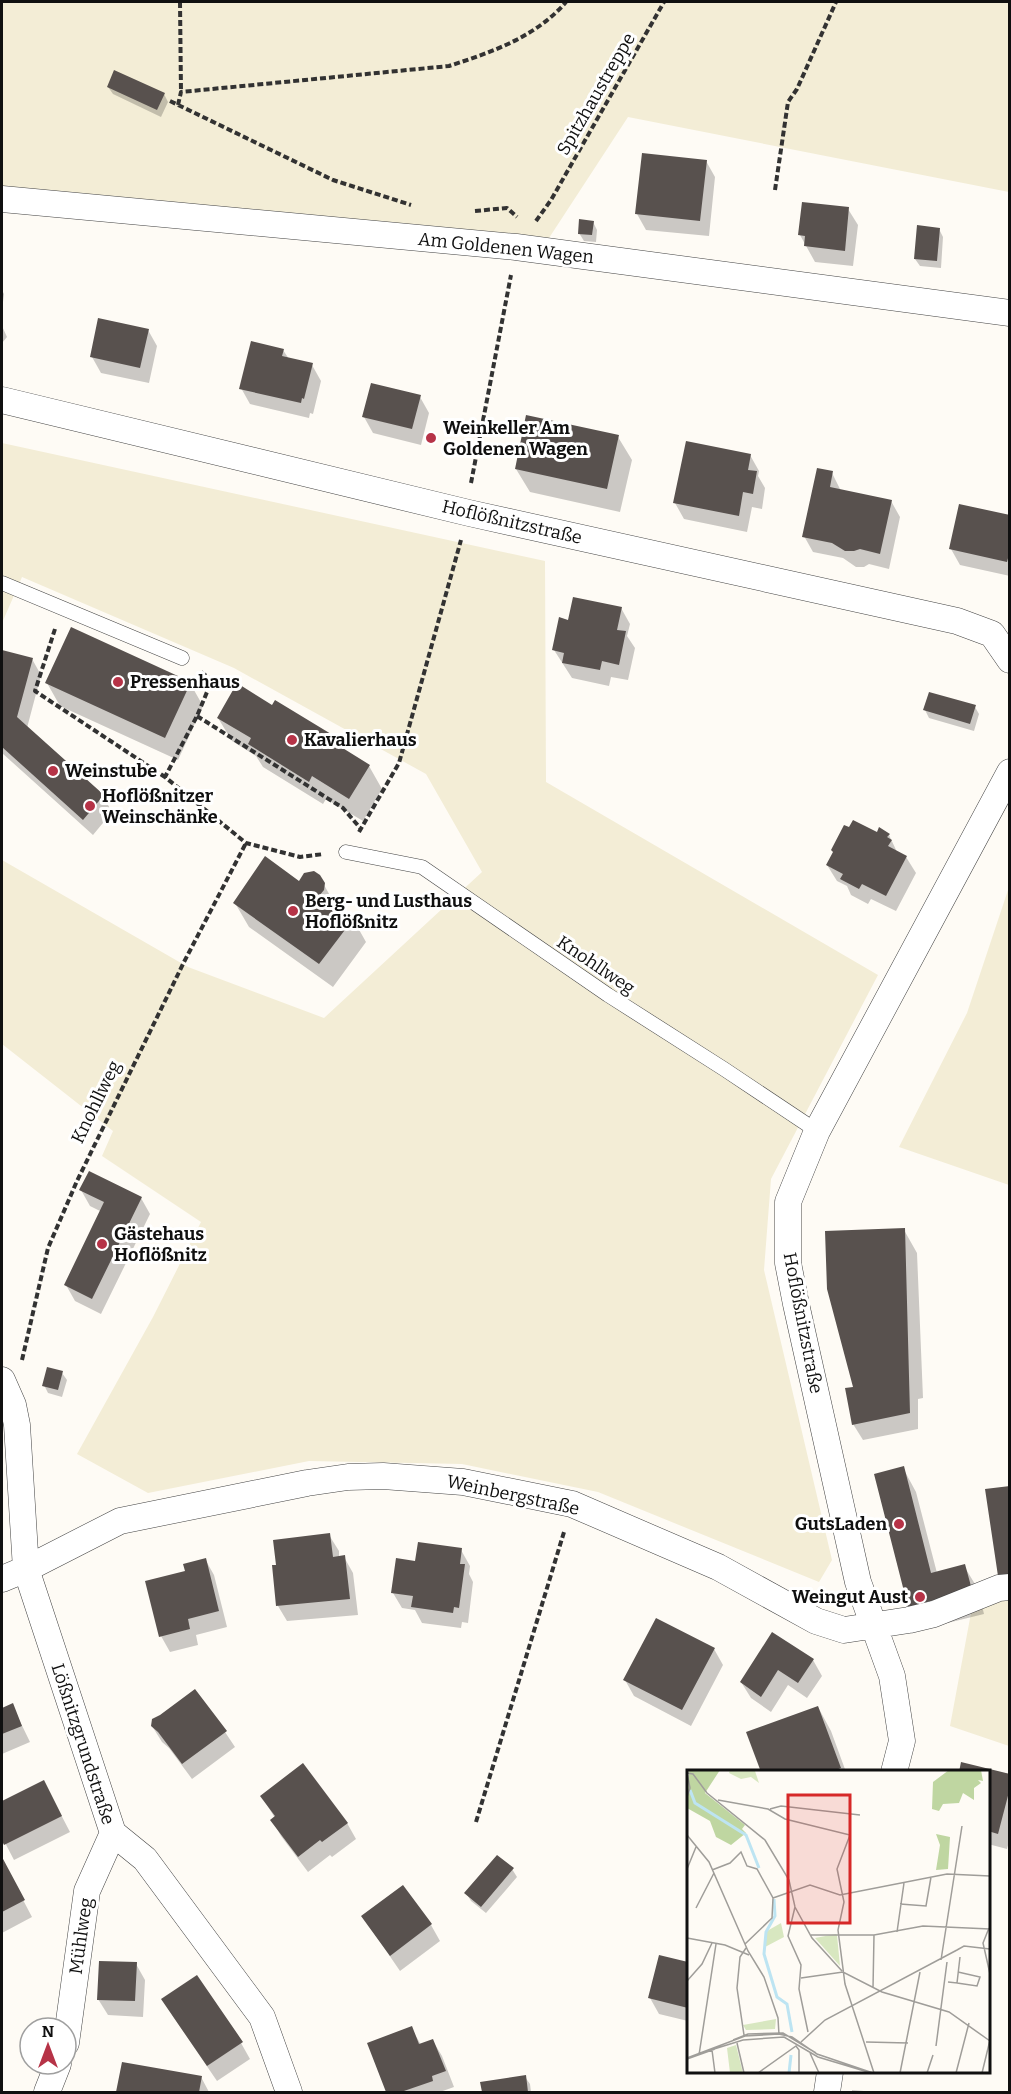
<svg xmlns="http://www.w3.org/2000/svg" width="1011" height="2094" font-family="Bitter,serif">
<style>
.farmland{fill:#f3edd6}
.shadow{fill:#0003}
.building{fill:#58514e}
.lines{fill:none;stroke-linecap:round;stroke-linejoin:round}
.lane-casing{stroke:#434343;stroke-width:15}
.street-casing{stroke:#434343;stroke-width:27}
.path{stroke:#323232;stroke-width:4;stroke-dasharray:6 3;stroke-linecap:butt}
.lane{stroke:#fff;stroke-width:14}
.street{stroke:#fff;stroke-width:26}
.poi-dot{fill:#b63347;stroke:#fff;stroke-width:2}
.labels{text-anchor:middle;stroke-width:6;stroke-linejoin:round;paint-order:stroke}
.street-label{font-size:18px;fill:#101010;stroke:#fff}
.poi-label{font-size:18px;font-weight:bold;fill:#101010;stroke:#fff;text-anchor:start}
.inset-river{fill:none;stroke:#bde4f2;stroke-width:3}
.inset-road{fill:none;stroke:#9f9d99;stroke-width:1.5}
.view{fill:#d62828;fill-opacity:0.15;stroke:#d62828;stroke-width:3}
.inset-edge{fill:none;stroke:#101010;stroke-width:3}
</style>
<rect width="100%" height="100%" fill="#fefbf5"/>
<path class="farmland" d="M2,2h1007v190l-381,-75 -79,121 -547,-52z
M2,443l543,118 1,221 332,193 -107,204 -7,91 68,290 -13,22 -221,-90 -136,-28 -153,-3 -161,32 -71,-39 76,-137 48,-95 -99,-66 11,-25 -111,-87v-184l186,107 136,51 158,-146 -56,-98 -192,-106 -212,-91 -20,46z
M1009,887v298l-110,-38 68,-134z
M1009,1599v147l-59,-20 21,-113 26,-12z"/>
<path class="shadow" d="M108,87l56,7 4,8 -7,15 -48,-23z
M706,161l9,16 -6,59 -63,-6 -9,-16z
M848,209l10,16 -5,41 -38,-4 -15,-27z
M593,222l4,8 -1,12 -12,-1 -5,-8z
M939,229l4,8 -2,31 -21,-2 -5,-7z
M2,290l2,4 -2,16z
M2,326l5,11 -5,6z
M148,330l9,16 -8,37 -48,-10 -9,-16z
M283,350l6,9 23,6 9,16 -8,33 -3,-1 -1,5 -59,-14 -9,-16z
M420,397l9,16 -8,32 -48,-12 -9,-16z
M618,437l14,23 -12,52 -90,-20 -14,-23z
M750,455l9,16 -1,5 7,12 -3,21 -10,-2 -5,25 -63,-13 -9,-16z
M832,473l9,18 50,10 9,16 -11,52 -20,-5 -5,3h-8l-13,-9 -30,-6 -9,-16z
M1010,517v59l-50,-11 -9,-16z
M621,608l9,16 -3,12 8,12 -7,32 -17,-3 -2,9 -37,-8 -18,-28z
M2,651l30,8 9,16 -14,53 76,68 9,16 -19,23 -91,-82z
M47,683h143l13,23 -25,54 -118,-54z
M273,707l62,31 6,11 28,17 13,23 -19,32 -37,-22 -3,5 -60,-37 -7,-11 -24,-15 -14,-23z
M975,707l4,7 -5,17 -45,-13 -4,-8z
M889,835l8,17 9,5 10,16 -20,38 -25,-12 -3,5 -17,-9 -4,-9 -10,-5 -10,-16z
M319,876l18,32 16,11 13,23 -33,45 -84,-60 -14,-24z
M81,1190l60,8 9,16 -49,100 -26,-13 -9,-16 36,-73 -12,-6z
M904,1230l13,23 6,145 -5,1v30l-55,11 -10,-16 1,-37z
M62,1373l5,7 -5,17 -14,-4 -4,-8z
M903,1468l13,24 21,81 27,-7 14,23 6,25 -61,15 -13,-23z
M329,1535l10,16v7l5,-1 9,16 5,42 -71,6 -9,-15 -1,-40z
M461,1550l9,16 -1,8 4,8 -5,41 -6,-1 -1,6 -39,-5 -7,-13 -13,-2 -9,-15z
M205,1559l9,16 13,52 -31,8 2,10 -28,7 -9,-16 26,-64z
M773,1634l40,26 9,16 -15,22 -19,-13 -17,27 -20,-14 -10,-16z
M714,1649l9,16 -32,61 -57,-30 -9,-16z
M12,1705l18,37 -28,12v-45z
M818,1707l13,24 15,41h-84z
M152,1726l73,6 10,15 -43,32 -23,-31 -7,-6z
M962,1764l48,12v62l-3,11 -19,-5v-72z
M44,1782l26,50 -56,28 -12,-23v-34z
M262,1797l85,26 9,16 -24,18 -2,-2 -22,17 -27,-36 -9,-16 3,-2z
M2,1860l30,57 -30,16z
M512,1869l5,8 -31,36 -15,-12 -5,-8z
M403,1887l28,38 9,16 -40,30 -37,-54z
M660,1956l28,8v57l-29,-7 -9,-16z
M136,1964l9,16 -2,37 -35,-2 -10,-16z
M172,2015l69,28 9,16 -33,22z
M411,2027l10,18 12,-4 9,15 12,31 -14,5h-52l-19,-49z
M123,2064l78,13 8,15h-91z
M525,2077l5,7 1,8h-48l-1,-9z
M852,2090l24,2h-24z"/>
<path class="building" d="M114,70l51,23 -8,17 -50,-23z
M642,153l65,7 -7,61 -65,-7z
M802,202l47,5 -4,44 -41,-5 1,-10 -7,-1z
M579,219l15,2 -2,14 -14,-1z
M917,225l23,3 -3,33 -23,-2z
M98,318l51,11 -9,39 -50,-11z
M251,341l33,8 -2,7 31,7 -9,36 -2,-1 -1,5 -62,-14z
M371,383l50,12 -9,34 -50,-12z
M526,415l93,20 -12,54 -92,-20z
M686,441l65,13 -3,16 9,1 -4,23 -10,-2 -4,24 -66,-13z
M817,468l16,3 -3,16 62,13 -12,54 -20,-5 -6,2h-9l-13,-8 -30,-6z
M959,504l51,11v35l-3,12 -58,-13z
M573,597l49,10 -5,23 9,1 -7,34 -17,-4 -2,9 -38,-7 2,-10 -12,-3 7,-33 9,3z
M71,627l120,55 -26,56 -120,-55z
M2,650l31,8 -16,59 87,78 -21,25 -81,-73z
M237,683l35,22 3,-5 61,37 -3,5 37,23 -21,34 -37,-23 -3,6 -61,-38 3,-6 -34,-20z
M929,692l47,13 -6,19 -47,-14z
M853,820l24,12 2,-5 11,7 -3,3 5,3 -4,6 19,10 -21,40 -24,-12 -3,5 -19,-10 3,-5 -17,-9 7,-13 -2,-2 13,-25 5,2z
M265,856l34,25 5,-8 10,-2 6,4 5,8 -1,7 -5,6 35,22 -35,46 -86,-61z
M89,1171l53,26 -50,102 -28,-14 40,-83 -25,-12z
M905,1228l5,185 -58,12 -7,-37 8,-1 -26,-98 -2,-58z
M47,1367l16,4 -5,19 -16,-4z
M904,1466l27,107 34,-9 7,26 -64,17 -34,-133z
M1010,1486v88l-12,2 -13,-87z
M330,1533l3,24 12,-2 5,44 -74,7 -4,-41h4l-3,-25z
M418,1542l44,6 -2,16h5l-6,44 -5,-1 -1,6 -42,-6 2,-11 -22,-3 5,-35 19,3z
M206,1558l13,53 -31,8 2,10 -31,8 -14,-56 40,-10 -2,-7z
M656,1618l59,30 -33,62 -59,-30z
M772,1632l42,27 -16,24 -20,-13 -17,27 -21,-15z
M195,1689l32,42 -45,33 -24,-32 -7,-6 1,-7 8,-4z
M13,1703l9,23 -20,8v-26z
M818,1706l23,62 -10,4h-70l-15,-40z
M961,1762l49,12v14l-12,46 -10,-3v-59h-29z
M303,1763l45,60 -26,19 -2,-2 -22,17 -28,-37 5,-4 -15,-20z
M44,1780l18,36 -58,29 -2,-4v-40z
M497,1855l17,13 -33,39 -17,-14z
M2,1857l23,43 -23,12z
M403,1885l29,39 -42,32 -29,-40z
M659,1955l29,7v46l-40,-10z
M99,1961l38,1 -2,39 -38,-1z
M197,1975l46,67 -36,24 -46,-67z
M412,2026l7,18 14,-5 13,32 -14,5 1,5 -32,11h-15l-19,-49z
M122,2062l80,14 -3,16h-83z
M526,2075l2,17h-46l-2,-10z"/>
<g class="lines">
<defs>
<path id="lane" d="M2,583l180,75
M346,852l76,15 186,128 116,74 93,62"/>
<path id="street" d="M2,199l514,48 494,66
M2,400l467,113 488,108 35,13 18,26
M2,1380l11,25 4,20 9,144 87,264 32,26 117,158 27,75
M2,1579l24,-10 94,-48 187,-38 41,-6 35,-1 80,6 109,22 146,63 98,54 28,9 65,-10 25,-6 65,-26 11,-1
M894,1772l8,-31 -10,-65 -34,-94 -62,-278 -8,-41v-61l29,-71 193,-359
M66,2043l21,-152 26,-58
M47,2092l11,-28
M827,2092l3,-20"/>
</defs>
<use href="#lane" class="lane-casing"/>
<use href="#street" class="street-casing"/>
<path class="path" d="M180,2l1,90
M170,101l163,79 78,25
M178,105l3,-13 268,-26c43,-14 87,-29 117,-64
M775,190l13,-88 9,-13 39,-87
M475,211l32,-3 10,9
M536,221l15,-21 113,-198
M471,483l40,-208
M55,629l-20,62 130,86
M201,672l11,8 -15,36 -32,61 81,66 54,14 24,-3
M197,716l146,92 18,21
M359,832l40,-69 62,-223
M22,1360l26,-112 29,-67 107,-219 62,-119
M476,1822l88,-290"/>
<use href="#lane" class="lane"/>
<use href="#street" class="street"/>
</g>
<g class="poi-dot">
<circle cx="431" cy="438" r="6"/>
<circle cx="118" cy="682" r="6"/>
<circle cx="292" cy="740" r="6"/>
<circle cx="53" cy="771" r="6"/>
<circle cx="90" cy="806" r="6"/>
<circle cx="293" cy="911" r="6"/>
<circle cx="102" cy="1244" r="6"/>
<circle cx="899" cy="1524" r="6"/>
<circle cx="920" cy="1597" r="6"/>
</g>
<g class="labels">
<g class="street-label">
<text transform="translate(596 94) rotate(-60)" y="6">Spitzhaustreppe</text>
<text transform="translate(506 248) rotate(6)" y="6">Am Goldenen Wagen</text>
<text transform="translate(512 522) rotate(13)" y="6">Hoflößnitzstraße</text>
<text transform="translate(596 965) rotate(34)" y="6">Knohllweg</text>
<text transform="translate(96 1102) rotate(-64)" y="6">Knohllweg</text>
<text transform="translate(803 1323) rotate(79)" y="6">Hoflößnitzstraße</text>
<text transform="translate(513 1495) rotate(12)" y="6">Weinbergstraße</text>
<text transform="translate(83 1744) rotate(72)" y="6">Lößnitzgrundstraße</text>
<text transform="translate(81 1936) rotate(-82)" y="6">Mühlweg</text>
</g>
<g class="poi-label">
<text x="443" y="434">Weinkeller Am<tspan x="443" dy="21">Goldenen Wagen</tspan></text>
<text x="130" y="688">Pressenhaus</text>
<text x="304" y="746">Kavalierhaus</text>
<text x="65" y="777">Weinstube</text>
<text x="102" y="802">Hoflößnitzer<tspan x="102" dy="21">Weinschänke</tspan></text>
<text x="305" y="907">Berg- und Lusthaus<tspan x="305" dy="21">Hoflößnitz</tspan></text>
<text x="114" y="1240">Gästehaus<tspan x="114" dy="21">Hoflößnitz</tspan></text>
<text x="887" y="1530" text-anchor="end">GutsLaden</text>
<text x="908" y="1603" text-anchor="end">Weingut Aust</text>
</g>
</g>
<g transform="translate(687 1770)">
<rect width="303" height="303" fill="#fefbf5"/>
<path d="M43,0l25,1 4,12 -8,-6 -10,2 -12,-6zM94,153l3,14 -19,10 2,-16zM149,164l1,1 3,31 -25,-28zM89,249l-1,10 -29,1 -3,-5zM49,275l7,28h-13l-3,-25z" fill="#d8e7c0"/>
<path d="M2,0h31l-15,23 40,32 -3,4 4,4 -15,12 -15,-8 -6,-16 -23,-13zM262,0h32l2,11 -5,-1 3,3 -7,5v12l-11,-7 -4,10 -16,1 -4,7 -7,-2 1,-27zM249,64l14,3 -2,32 -12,1 4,-25z" fill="#bfd6a1"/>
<path class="inset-river" d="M3,20l5,13 51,32 13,33M87,129l1,17 -9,16 -2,22 13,43 10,7 5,28M102,303l2,-18"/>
<path class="inset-road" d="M0,3l6,1 14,19 58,47 24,40 6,27 17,31 30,33M0,27l3,-9 -3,-15M31,30l50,9 17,10 65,16 -13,34 7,33 -6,28 7,54 29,89M83,39l11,-3 79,9M0,65l22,27 39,89 16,26 14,41 1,17M0,99l9,-22M25,100l18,-7 11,-11 6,14 10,3 16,29 -1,20 -27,26M86,128l37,-13 30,10 107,-21 43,2M213,134l26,2 5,-29M108,137l-7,29 13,29 -2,24 9,43M9,138l18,-35M302,158l-6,15 7,31M210,162l7,-49M124,165h63l49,-9 67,3M0,168l38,7 24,10M254,190l21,-134M114,208l42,-6 39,20 67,20 41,29M0,211l15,-17 10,-21M261,212l9,1 3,-26M270,213l20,3 3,-9 -22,-5M186,218l1,-53M57,265l-7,-47 3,-31 6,-9M46,270l15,-6 35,-1 33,20M114,272l24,-22 132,-70 7,-4 26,3M179,272l42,1M50,273l7,30M249,276l11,-84M27,279l29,-9 41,-3 34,20 53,16M25,280l3,23M123,283l9,20M12,285l17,-111M0,288l58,-22 34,-2 13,3 25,17 56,19M0,289l28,-10M71,303l38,-27 3,4v23M213,303l20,-101M240,303l6,-18M269,303l13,-50M295,303l8,-33"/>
<path class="view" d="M101,25h62v128h-62z"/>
<rect width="303" height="303" class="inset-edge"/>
</g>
<rect width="1011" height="2094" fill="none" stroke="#101010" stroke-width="6"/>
<g transform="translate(48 2046)"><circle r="28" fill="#ffffff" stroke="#9f9f9f" stroke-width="1.5"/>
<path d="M0-4.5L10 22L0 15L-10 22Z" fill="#b63347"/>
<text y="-9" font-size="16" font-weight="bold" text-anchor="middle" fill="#101010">N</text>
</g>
</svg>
